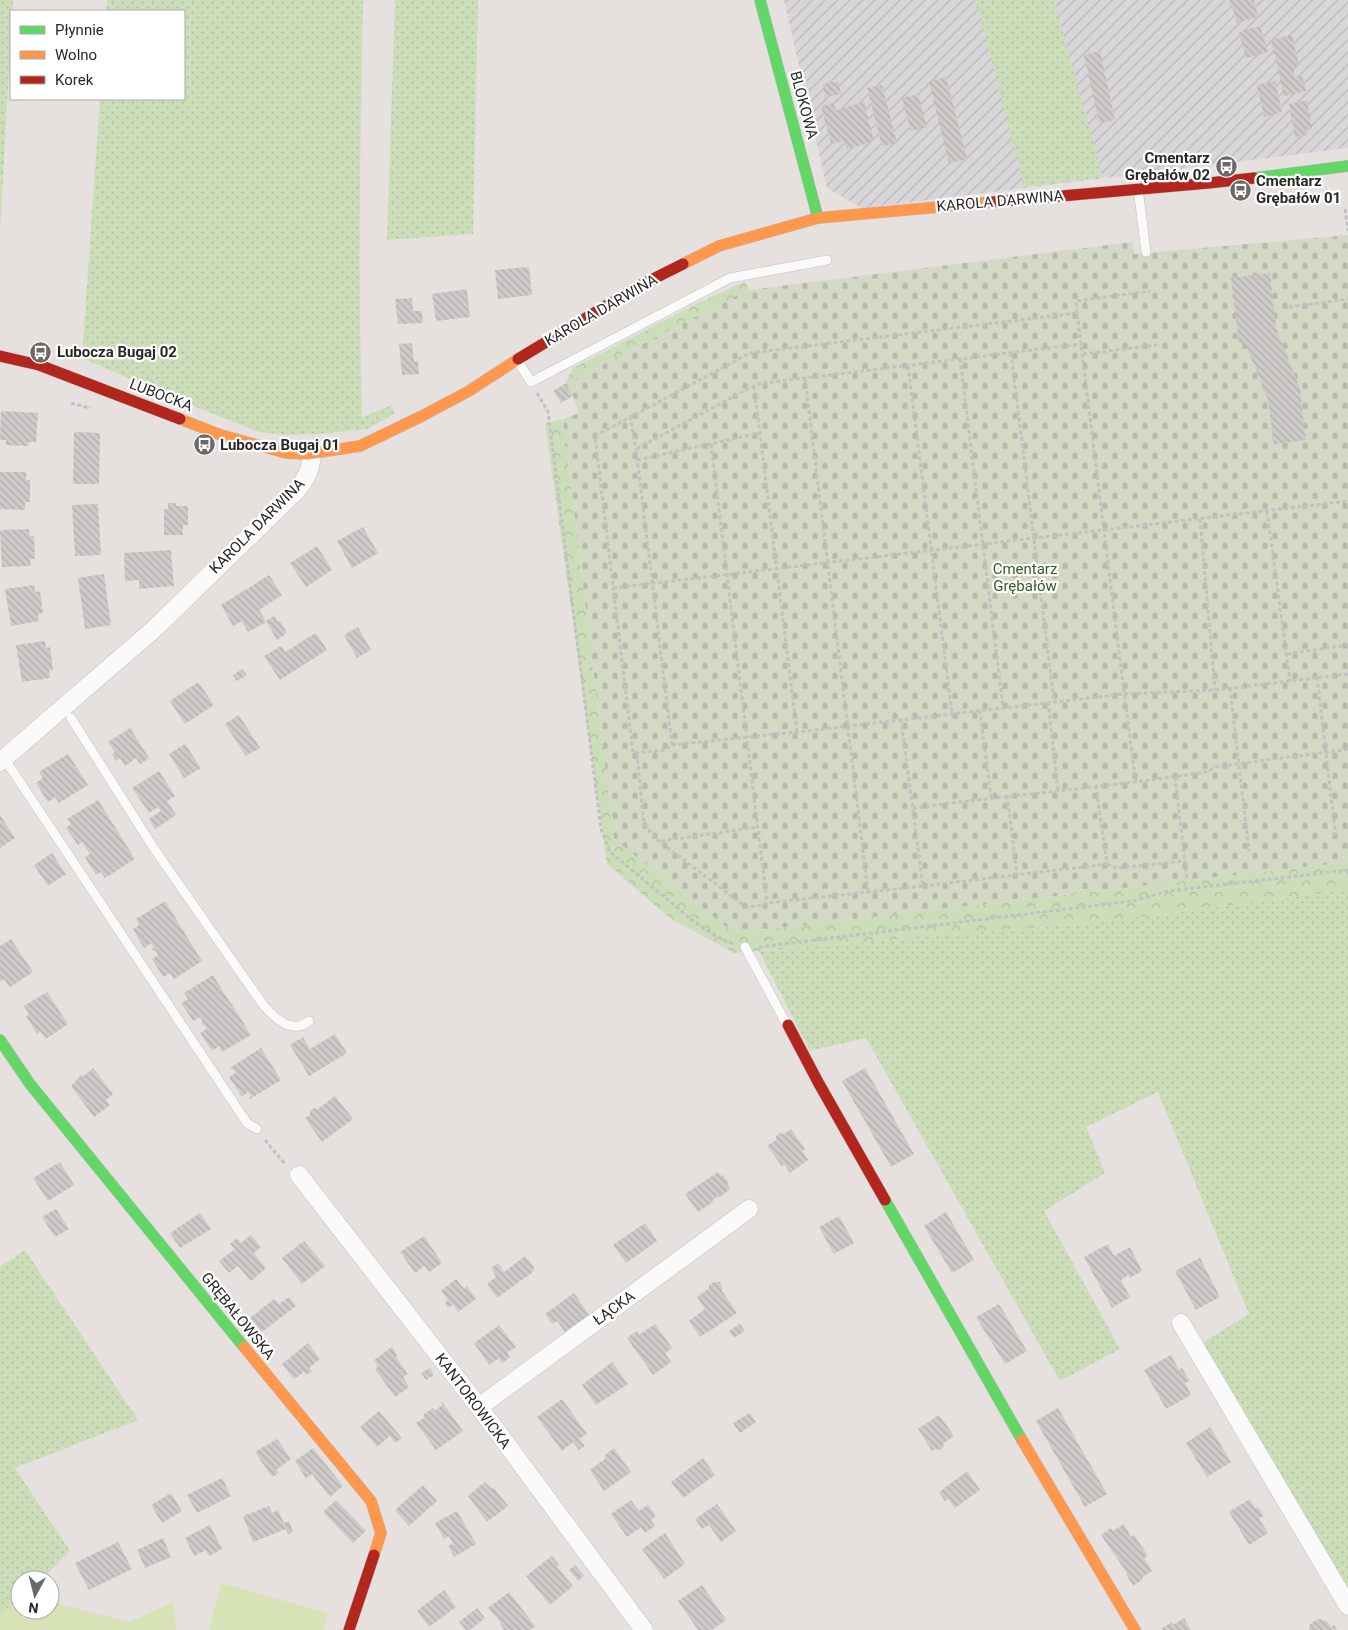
<svg xmlns="http://www.w3.org/2000/svg" width="1348" height="1630" font-family="Roboto,sans-serif">
<style>
.industrial{fill:url(#industrial-furrows)}
.green{fill:url(#green-dots)}
.forest{fill:url(#forest-crowns)}
.cemetery{fill:url(#cemetery-stones)}
.pitch{fill:#d7e2b6}
.building{fill:url(#building-back-hatch)}
.lines{fill:none;stroke-linecap:round;stroke-linejoin:round}
.lane-casing{stroke:#c0bfbf;stroke-width:10}
.street-casing{stroke:#c0bfbf;stroke-width:19}
.fast-casing{stroke:#c0bfbf;stroke-width:12}
.slow-casing{stroke:#c0bfbf;stroke-width:12}
.jam-casing{stroke:#c0bfbf;stroke-width:12}
.path{stroke:#c2c1c1;stroke-width:3;stroke-dasharray:4 2.5;stroke-linecap:butt}
.lane{stroke:#fbfafa;stroke-width:9}
.street{stroke:#fbfafa;stroke-width:18}
.fast{stroke:#63d668;stroke-width:11}
.slow{stroke:#ff974d;stroke-width:11}
.jam{stroke:#b3261e;stroke-width:11}
.labels{text-anchor:middle;stroke-width:4.5;stroke-linejoin:round;paint-order:stroke}
.street-label{font-size:15px;fill:#282828;stroke:#fff}
.poi-label{font-size:15px;font-weight:bold;fill:#282828;stroke:#fff;text-anchor:start}
.park-label{font-size:15px;fill:#315e1e;stroke:#fff}
</style>
<defs>
<pattern id="industrial-furrows" width="10" height="10" patternUnits="userSpaceOnUse" patternTransform="scale(1.25)"><rect width="10" height="10" fill="#d9d6d9"/><path d="M-1 1l2-2M0 10L10 0M9 11l2-2" fill="none" stroke="#bab8ba"/></pattern>
<pattern id="green-dots" width="8" height="8" patternUnits="userSpaceOnUse" patternTransform="scale(1.25)"><rect width="8" height="8" fill="#ccdeb9"/><path d="M2 2h.1M6 6h.1" fill="none" stroke="#afbe9f" stroke-width="1.8" stroke-linecap="round"/></pattern>
<pattern id="forest-crowns" width="20" height="18" patternUnits="userSpaceOnUse" patternTransform="scale(1.25)"><rect width="20" height="18" fill="#ccdeb9"/><path d="M2 6a3 3 0 1 1 6 0M12 15a3 3 0 1 1 6 0" fill="none" stroke="#afbe9f"/></pattern>
<pattern id="cemetery-stones" width="16" height="16" patternUnits="userSpaceOnUse" patternTransform="scale(1.25)"><rect width="16" height="16" fill="#d4d9c6"/><path d="M2 7V4a2 2 0 0 1 4 0v3zM10 15v-3a2 2 0 0 1 4 0v3z" fill="#b6baaa"/></pattern>
<pattern id="building-back-hatch" width="6" height="6" patternUnits="userSpaceOnUse" patternTransform="scale(1.25)"><rect width="6" height="6" fill="#cdcac8"/><path d="M-1 5l2 2M0 0l6 6M5-1l2 2" fill="none" stroke="#b0aeac"/></pattern>
</defs>
<rect width="100%" height="100%" fill="#e6e1de"/>
<path class="industrial" d="M784,0h564v148l-486,60 -35,-20z"/>
<path class="green" d="M0,0h13l-13,231z
M107,0h256c-3,139 -5,278 -1,417l30,-12 2,9 -27,15 -49,5 -29,1 -30,-3 -76,-30 -101,-44 18,-259h84v-88h-78z
M395,0h83l-5,234 -86,6z
M974,0h80l49,177 -79,10 -43,-168z
M1348,890v708l-149,-253 50,-31 -91,-222 -72,35 19,46 -61,38 76,138 -60,32 -194,-343 -56,13 -51,-100 331,-28z
M25,1250l113,170 -123,48 55,83 -29,29h-21v20l-20,13v-346z"/>
<path class="forest" d="M746,281l2,9 -183,94 8,-16 121,-63z
M563,419l51,420 120,94 614,-71v28l-258,33 -356,30 -63,-34 -64,-55 -62,-441z"/>
<path class="cemetery" d="M1348,235v627l-614,71 -120,-94 -51,-420 16,-6 -6,-17 -8,-12 183,-94 384,-48 2,12z"/>
<path class="pitch" d="M221,1583l107,30 -4,17h-115z
M20,1600v10h30v-8l79,20 45,-20 2,28h-176v-17z"/>
<path class="building" d="M1230,0h24l4,17 -21,6z
M1260,26l8,26 -22,6 -7,-26z
M1292,35l7,31 -6,1 2,11 7,-2 4,15 -22,5 -13,-56z
M1100,51l15,69 -16,3 -15,-68z
M946,77l21,82 -18,4 -20,-81z
M838,81l3,13 -16,3 -2,-13z
M1275,81l7,31 -18,5 -7,-32z
M882,85l15,58 -15,3 -15,-58z
M918,94l9,33 -16,4 -9,-33z
M1307,100l5,28 -6,1 1,6 -12,2 -6,-33z
M864,102l10,39 -27,8 -3,-8 -13,3 -10,-38 13,-3 2,7z
M529,267l3,28 -34,4 -3,-29z
M1270,273l6,55 24,61 6,51 -32,4 -6,-44 -23,-57h-6l-8,-65z
M467,289l3,28 -34,4 -4,-27z
M412,298l1,13h9l1,12 -25,1 -3,-25z
M412,343l2,19 4,-1 1,13 -17,1 -3,-31z
M565,384l8,12 -12,7 -8,-12z
M1,411l37,2 -2,29h-7l-1,4 -22,-1v-5h-6z
M74,432l26,1 -1,51h-26z
M0,472h26v8h4v22h-5v8l-25,-1z
M168,503h8v3h12v19h-5v10h-19v-26h4z
M98,504l3,51 -26,1 -3,-51z
M363,527l15,26 -26,15 -15,-27z
M29,529l1,7h4l1,23h-5l1,7 -29,1 -2,-37z
M317,546l15,24 -26,17 -16,-24z
M171,550l3,36 -35,3v-9l-14,1 -1,-28z
M104,574l7,51 -26,4 -7,-51z
M269,575l13,20 -23,15 7,12 -18,10 -6,-11 -9,5 -12,-21z
M34,585l1,7 5,-1 3,22 -5,1 1,7 -28,5 -6,-37z
M274,616l4,6 2,-1 7,12 -10,7 -11,-19z
M358,627l13,23 -14,8 -13,-23z
M316,633l11,17 -47,30 -16,-24 17,-10 4,6z
M45,641l1,7 4,-1 3,23h-4l1,8 -28,4 -6,-37z
M242,669l5,6 -10,6 -4,-6z
M198,682l16,23 -29,19 -15,-23z
M239,715l21,33 -14,8 -21,-32z
M130,728l19,30 -9,6 -4,-6 -11,8 -5,-8 -4,3 -4,-7 3,-2 -7,-10z
M185,744l16,24 -17,10 -15,-24z
M68,754l20,31 -29,18 -4,-6 -7,5 -12,-19 7,-5 -4,-6z
M159,771l16,25 -8,5 9,14 -21,14 -6,-10 12,-8 -3,-4 -9,6 -17,-25z
M98,800l37,59 -30,19 -4,-6 -5,3 -11,-18 5,-3 -8,-12 -4,3 -12,-17 5,-4 -4,-5z
M0,815l15,23 -15,10z
M52,853l14,21 -18,12 -14,-21z
M165,901l18,29h2l-1,2 18,29 -28,18 -4,-6 -7,4 -11,-18 6,-4 -3,-5 -2,1 -1,-2 2,-1 -3,-5 -7,5 -11,-19 6,-4 -3,-6z
M11,939l22,33 -23,15 -6,-8 -3,3 -1,-2v-34z
M213,975l18,29 2,-1 -1,2 19,30 -29,17 -3,-6 -7,5 -12,-18 7,-4 -3,-5 -2,1 -1,-2 2,-1 -3,-5 -7,4 -12,-18 7,-4 -4,-6z
M47,992l21,32 -22,15 -6,-8 -3,3 -11,-18 3,-2 -5,-8z
M335,1034l12,19 -38,23 -19,-31 13,-8 7,12z
M261,1048l20,32 -31,19 -1,-1 2,-2 -3,-4 -6,5 -13,-20 7,-4 -3,-4 -2,1 -1,-2z
M93,1068l20,26 -7,6 4,5 -16,12 -23,-31 10,-11 3,1z
M865,1068l49,86 -23,13 -49,-86z
M335,1096l18,23 -31,23 -17,-24 5,-3v-4l4,-3 4,1z
M791,1129l14,20 -3,2 6,9 -18,13 -6,-9 -2,2 -15,-20 9,-6v-4l4,-3 4,1z
M60,1162l14,23 -26,16 -15,-23z
M718,1172l3,4 2,-1 6,8 -2,1 3,5 -11,9 -1,-2 -6,5 1,1 -15,10 -13,-18z
M56,1209l13,20 -14,8 -13,-20z
M946,1212l28,48 -22,13 -28,-47z
M200,1213l11,16 -31,19 -10,-15z
M839,1216l15,27 -20,11 -15,-27z
M645,1223l12,18 -31,22 -13,-18z
M251,1235l10,12 -7,6 12,15 -15,13 -13,-15 -9,7 -10,-12 16,-12 -5,-5 7,-6 4,5z
M424,1236l18,27 -13,9 -5,-6 -9,7 -15,-21z
M304,1241l21,25 -23,18 -20,-26z
M1108,1244l6,12 16,-9 12,24 -12,7 -2,-3 -7,5 9,17 -18,11 -28,-51z
M525,1256l9,11 -1,5 -36,26 -10,-14 9,-7 -5,-9 7,-5 6,9z
M1200,1258l20,39 -24,13 -21,-39z
M456,1279l8,10 3,-3 9,13 -18,13 -5,-8 -5,4 -3,-5 3,-3 -7,-9z
M714,1282h6l2,5v4l15,22 -37,24 -11,-16 16,-12 -8,-12 12,-9v-3z
M574,1293l15,22 -24,17 -8,-11 -5,3 -7,-10z
M289,1297l7,9 -38,29 -4,-4 4,-3 -8,-10 24,-19 5,5z
M999,1304l28,47 -22,13 -29,-47z
M655,1324l17,24 -7,5 6,9 -18,13 -26,-37 10,-7 2,4z
M740,1324l5,7 -11,7 -5,-7z
M499,1325l17,22 -9,6 3,4 -8,6 -3,-5 -10,7 -15,-22z
M308,1343l12,16 -11,9 3,3 -6,4 -2,-3 -10,7 -12,-15z
M392,1347l5,8 -1,2 12,17 -5,3 6,10 -14,10 -20,-28 3,-2 -4,-7z
M1171,1355l8,15 3,-2 8,13 -5,2 6,12 -25,14 -22,-39z
M612,1362l16,22 -32,21 -14,-20z
M430,1368l4,7 -8,5 -5,-7z
M562,1399l25,35 -8,5 6,7 -6,4 -6,-8 -11,9 -25,-34z
M442,1402l21,29 -27,19 -20,-27 9,-6 -2,-2 10,-7 2,3 7,-6 -1,-2z
M1058,1408l49,86 -22,13 -49,-86z
M379,1411l23,27 -7,5 -5,-7 -13,11 -17,-20z
M750,1413l6,9 -16,11 -7,-10z
M939,1415l15,21 -10,7 -1,5 -3,2 -5,-1 -3,2 -14,-22z
M1210,1427l21,35 -24,15 -21,-34z
M277,1439l14,20 -15,11 3,3 -7,4 -17,-25z
M313,1448l30,38 -13,11 -18,-23 -6,4 -11,-17z
M614,1448l17,24 -27,19 -14,-21 16,-12 -2,-2z
M703,1458l12,17 -32,23 -12,-16z
M967,1471l13,19 -25,18 -7,-9 -3,2 -6,-9z
M222,1478l9,18 -34,17 -10,-18z
M485,1482l7,7 2,-1 14,18 -21,16 -19,-26z
M423,1485l14,16 -28,25 -14,-16z
M171,1493l11,18 -20,12 -11,-18z
M1250,1499l5,9 3,-1 6,9 -5,2 9,15 -19,12 -20,-33z
M336,1500l30,31 -13,12 -30,-31z
M631,1500l8,11 9,-6 8,11 -5,4 4,6 -10,7 -4,-6 -14,10 -16,-23z
M717,1504l19,27 -15,11 -12,-17 -7,4 -7,-10z
M269,1506l3,7 6,-3 6,13 5,-2 4,11 -5,2 -2,-5 -33,13 -10,-26z
M457,1511l19,33 -22,13 -6,-11 5,-3 -4,-7 -5,3 -9,-16z
M1124,1524l7,13 3,-2 14,21 -4,2 8,13 -10,6 1,2 -10,7 -7,-12 1,-1 -26,-38 10,-7 2,3z
M210,1525l12,24 -13,7 -3,-6 -12,6 -9,-18z
M665,1533l20,31 -21,15 -22,-30z
M163,1538l8,19 -26,11 -8,-18z
M118,1542l14,27 -43,21 -14,-27z
M552,1556l7,9 -2,2 16,19 -23,19 -24,-29z
M575,1565l9,11 -6,5 -9,-11z
M702,1585l24,35 -14,10h-14l-20,-29z
M444,1590l12,17 -27,20 -12,-16z
M509,1592l26,34 -5,4h-26l-4,-6 1,-1 -13,-15z
M477,1608l8,10 -15,12h-4l-7,-8z
M1184,1618l7,12h-28l-1,-2 10,-6 1,3z
M1318,1619l9,2 4,6 3,-2 3,5h-28l1,-6z"/>
<g class="lines">
<defs>
<path id="lane" d="M1138,188l8,64
M517,360l14,22 199,-104 97,-18
M71,718l84,132 109,156c11,12 28,29 45,15
M4,758l243,365 10,6
M745,947l42,78"/>
<path id="street" d="M0,762l153,-132 143,-139c10,-12 15,-21 16,-37
M299,1175l180,232 165,223
M1181,1323l167,283
M479,1407l270,-198"/>
<path id="fast" d="M760,0l58,218
M1254,178l94,-12
M0,1040l30,44 214,263
M885,1200l137,240"/>
<path id="slow" d="M683,264l36,-18 99,-28 175,-16
M180,419l41,16 65,18 21,1 53,-8 62,-30 47,-25 49,-32
M244,1347l127,154 10,32 -7,22
M1022,1440l113,190"/>
<path id="jam" d="M993,202l216,-19 45,-5
M0,356l39,9 141,54
M518,359l121,-73 44,-22
M788,1025l30,57 67,118
M349,1630l25,-75"/>
</defs>
<use href="#lane" class="lane-casing"/>
<use href="#street" class="street-casing"/>
<use href="#fast" class="fast-casing"/>
<use href="#slow" class="slow-casing"/>
<use href="#jam" class="jam-casing"/>
<path class="path" d="M1345,209l3,22
M1289,307l59,-8
M1077,313l-1,-12 74,-10
M1011,353l43,348
M1083,354l74,-9
M960,359l43,348
M908,366l44,347
M805,378l63,514
M754,386l43,346
M537,393l11,19 53,417 9,23 82,68 24,16 17,8
M71,403l18,5 1,-2
M630,416l6,33
M711,444l56,459
M637,460l123,-27
M1267,511l23,170
M1200,519l15,171
M613,588l735,-87
M1287,654l61,-9
M1317,677l19,162
M1230,688l19,163
M1048,702l10,88
M980,710l11,88
M901,719l22,167 184,-22 -11,-77
M672,745l-36,-296 121,-65 324,-40
M637,753l6,64 3,10 14,15 86,65 18,-2 3,-2 156,-17
M1175,777l12,102
M1136,783c-21,-157 -39,-313 -59,-470l-327,40 -155,83 38,317 32,-3 7,-5 125,-13 327,-38 91,-4 133,-16
M1007,795l10,80
M913,808c97,-13 195,-21 293,-36l10,-5 132,-18
M661,841l97,-14
M1107,864l10,4 68,-7
M759,947l373,-46 37,-10 179,-21
M265,1140l20,24"/>
<use href="#lane" class="lane"/>
<use href="#street" class="street"/>
<use href="#fast" class="fast"/>
<use href="#slow" class="slow"/>
<use href="#jam" class="jam"/>
</g>
<defs>
<symbol id="bus-disc" viewBox="-11 -11 22 22"><circle r="9.5" fill="#6a6968" stroke="#fff"/><path d="M-5-6H5V4H4V6H2V4H-2V6H-4V4H-5ZM-3.5-4V0h7V-4ZM-3.5 1.2v1.5H-2V1.2ZM2 1.2v1.5H3.5V1.2Z" fill="#fff"/></symbol>
</defs>
<g fill-rule="evenodd">
<use href="#bus-disc" x="1214" y="154" width="25" height="25"/>
<use href="#bus-disc" x="1228" y="178" width="25" height="25"/>
<use href="#bus-disc" x="28" y="340" width="25" height="25"/>
<use href="#bus-disc" x="192" y="432" width="25" height="25"/>
</g>
<g class="labels">
<g class="street-label">
<text transform="translate(804 105) rotate(75)" y="5">BLOKOWA</text>
<text transform="translate(1000 201) rotate(-5)" y="5">KAROLA DARWINA</text>
<text transform="translate(601 310) rotate(-30)" y="5">KAROLA DARWINA</text>
<text transform="translate(161 395) rotate(21)" y="5">LUBOCKA</text>
<text transform="translate(257 526) rotate(-45)" y="5">KAROLA DARWINA</text>
<text transform="translate(614 1308) rotate(-36)" y="5">ŁĄCKA</text>
<text transform="translate(238 1316) rotate(51)" y="5">GRĘBAŁOWSKA</text>
<text transform="translate(473 1401) rotate(53)" y="5">KANTOROWICKA</text>
</g>
<g class="poi-label">
<text x="1210" y="163" text-anchor="end">Cmentarz<tspan x="1210" dy="17">Grębałów 02</tspan></text>
<text x="1256" y="186">Cmentarz<tspan x="1256" dy="17">Grębałów 01</tspan></text>
<text x="57" y="357">Lubocza Bugaj 02</text>
<text x="220" y="450">Lubocza Bugaj 01</text>
</g>
<g class="park-label">
<text x="1025" y="574">Cmentarz<tspan x="1025" dy="17">Grębałów</tspan></text>
</g>
</g>
<rect x="10" y="10" width="175" height="90" fill="#ffffff" stroke="#a9a9a9"/>
<rect x="20" y="26" width="25" height="8" fill="#63d668" stroke="#a9a9a9"/>
<text x="55" y="35" font-size="15" fill="#282828">Płynnie</text>
<rect x="20" y="51" width="25" height="8" fill="#ff974d" stroke="#a9a9a9"/>
<text x="55" y="60" font-size="15" fill="#282828">Wolno</text>
<rect x="20" y="76" width="25" height="8" fill="#b3261e" stroke="#a9a9a9"/>
<text x="55" y="85" font-size="15" fill="#282828">Korek</text>
<g transform="translate(35 1595) rotate(187)"><circle r="24" fill="#ffffff" stroke="#a9a9a9"/>
<path d="M0-4L9 19L0 12L-9 19Z" fill="#6a6968"/>
<text y="-8" font-size="14" font-weight="bold" text-anchor="middle" fill="#282828">N</text>
</g>
</svg>
